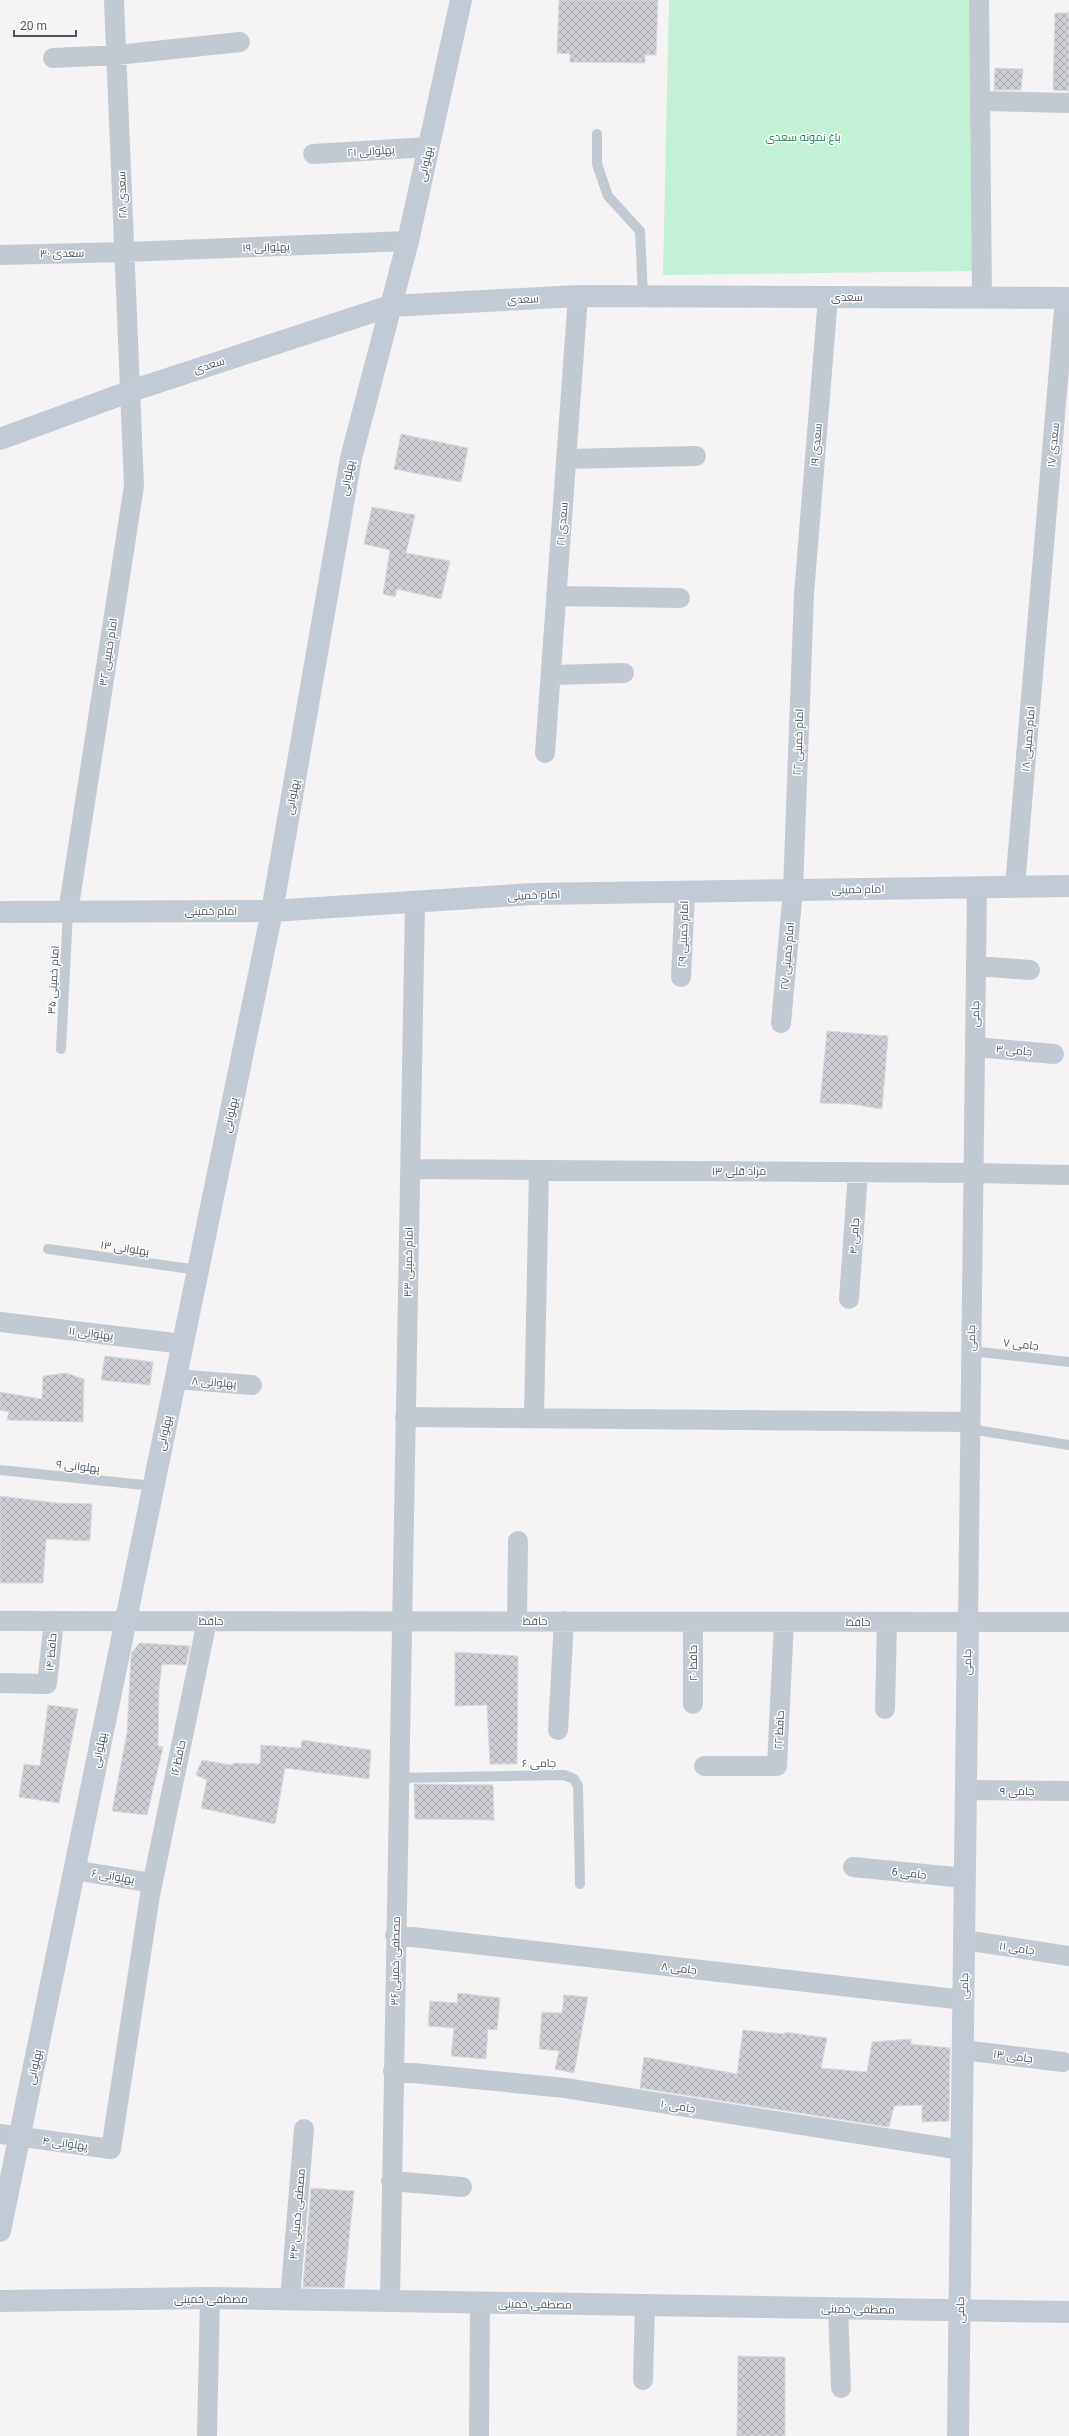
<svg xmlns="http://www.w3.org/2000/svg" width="1069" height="2436" font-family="Roboto,Cairo,sans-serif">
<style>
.green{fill:#c3f1d5}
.building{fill:url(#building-cross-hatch);stroke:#d7d9de}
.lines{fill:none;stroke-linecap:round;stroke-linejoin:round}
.lane{stroke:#c1cad2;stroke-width:10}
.street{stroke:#c1cad2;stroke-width:20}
.secondary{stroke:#c1cbd6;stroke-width:22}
.labels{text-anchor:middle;stroke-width:3;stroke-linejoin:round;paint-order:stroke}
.park-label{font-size:11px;fill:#17864f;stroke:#fff}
.street-label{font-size:11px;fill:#4a5661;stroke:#fff}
</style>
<defs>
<pattern id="building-cross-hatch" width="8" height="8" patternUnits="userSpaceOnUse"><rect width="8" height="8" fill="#cdcfd5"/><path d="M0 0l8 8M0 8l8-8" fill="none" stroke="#a8abb0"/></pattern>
</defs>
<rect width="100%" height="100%" fill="#f5f3f3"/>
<path class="green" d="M669,0h300l3,271 -309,4z"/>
<path class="building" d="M559,0h99l-2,55h-11v8l-75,-1v-8l-13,-1z
M1055,13h14v78l-16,-1z
M995,68l28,1 -2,21h-27z
M401,434l67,14 -7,34 -67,-13z
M372,507l43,8 -9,38 44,8 -9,38 -44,-10 -2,8 -12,-3 7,-44 -26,-6z
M827,1031l61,5 -6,73 -31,-5 -31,-1z
M105,1356l48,6 -3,23 -49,-5z
M66,1373l18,6 -1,43 -76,-2 2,-8 -9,-2v-18l42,7 1,-23z
M0,1496l57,7 35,1 -2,37 -44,-2 -3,44h-43z
M140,1643l50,3 -4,19 -24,-1 -3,23 -1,59 5,1 -16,68 -35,-4 15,-78 4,-76 1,-5z
M455,1652l63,4 -1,108h-27l-3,-59 -32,1z
M48,1705l30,4 -19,94 -40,-6 5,-33 16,2z
M302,1740l69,10 -2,29 -84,-11 -10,56 -74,-16 6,-28 -11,-5 6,-15 29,5 4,-2 25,1 1,-19 40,3z
M414,1784l79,1 1,35 -79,-1z
M458,1993l42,5 -3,32 -9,-1 -2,30 -35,-3 3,-28 -26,-2 2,-25 27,2z
M564,1995l24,2 -14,76 -19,-4 4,-18 -20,-2 3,-37 20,1z
M743,2030l42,4v-2l42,6 -6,30 46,4 5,-30 39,-3v5l39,4 -1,73 -27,1v-17l-28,1 -5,21 -249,-39 4,-31 93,17z
M311,2188l43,3 -10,97 -41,-1z
M738,2356l47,1v79h-48z"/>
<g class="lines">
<path class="lane" d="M597,134v30l11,32 32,35 3,65
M61,1049l7,-137
M48,1249l150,21
M971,1351l98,11
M970,1429l99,16
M0,1470l153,16
M398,1778l166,-3 10,4 4,7 2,98"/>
<path class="street" d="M979,0l3,298
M53,58l64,-3 123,-13
M980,101l89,2
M313,154l116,-7
M0,255l125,-3 283,-11
M566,459l130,-3
M556,596l124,2
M551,675l73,-2
M545,753l33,-457
M1015,886l50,-588
M68,912l66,-426 -20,-486
M976,966l54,4
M681,977l4,-85
M781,1023l12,-133 11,-296 24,-297
M975,1047l79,7
M410,1169l563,4 96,2
M849,1299l9,-127
M0,1322l183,22
M175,1379l77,6
M405,1417l565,5
M534,1418l5,-248
M0,1621l1069,1
M517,1621l1,-80
M693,1622v82
M968,1622l9,-735
M0,1683l47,1 7,-63
M885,1709l2,-87
M558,1730l6,-109
M704,1766h73l7,-144
M966,1790l103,1
M853,1867l112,11
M74,1870l78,13
M395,1935l569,65
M964,1940l105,16
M963,2050l100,12
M393,2071l172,17 397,62
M0,2134l111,15 39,-254 57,-274
M391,2181l71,6
M290,2300l14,-171
M390,2301l25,-1399
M838,2308l3,80
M643,2380l2,-75
M207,2436l3,-138
M479,2436l1,-133"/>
<path class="secondary" d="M0,439l131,-48 259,-85 188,-10 491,2
M0,912l272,-1 261,-17 536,-8
M0,2231l272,-1320 79,-453 57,-217 53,-241
M0,2301l210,-3 859,14
M958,2436l10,-814"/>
</g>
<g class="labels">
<g class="park-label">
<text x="803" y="141">باغ نمونه سعدی</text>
</g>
<g class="street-label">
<text transform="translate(371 151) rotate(-4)" y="4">پهلوانی ۲۱</text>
<text transform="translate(425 164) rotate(-78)" y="4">پهلوانی</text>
<text transform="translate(122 195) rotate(-92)" y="4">سعدی ۲۸</text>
<text transform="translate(266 247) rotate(-2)" y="4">پهلوانی ۱۹</text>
<text transform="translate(62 253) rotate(-1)" y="4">سعدی ۳۰</text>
<text x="847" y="301">سعدی</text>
<text transform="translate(523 299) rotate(-3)" y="4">سعدی</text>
<text transform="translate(209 365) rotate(-18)" y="4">سعدی</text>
<text transform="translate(816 445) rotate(-85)" y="4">سعدی ۱۹</text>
<text transform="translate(1053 445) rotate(-85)" y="4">سعدی ۱۷</text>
<text transform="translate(347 478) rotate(-80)" y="4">پهلوانی</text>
<text transform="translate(562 524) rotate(-86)" y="4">سعدی ۲۱</text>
<text transform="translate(108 652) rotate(-81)" y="4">امام خمینی ۳۲</text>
<text transform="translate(1028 739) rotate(-85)" y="4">امام خمینی ۱۸</text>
<text transform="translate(798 742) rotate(-88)" y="4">امام خمینی ۲۲</text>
<text transform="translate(292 797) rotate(-80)" y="4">پهلوانی</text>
<text transform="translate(858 889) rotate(-1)" y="4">امام خمینی</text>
<text transform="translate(534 895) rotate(-2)" y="4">امام خمینی</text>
<text x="211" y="915">امام خمینی</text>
<text transform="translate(683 934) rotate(-88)" y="4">امام خمینی ۲۹</text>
<text transform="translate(787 956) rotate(-85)" y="4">امام خمینی ۲۷</text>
<text transform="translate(53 980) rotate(-87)" y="4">امام خمینی ۳۵</text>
<text transform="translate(975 1014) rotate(-89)" y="4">جامی</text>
<text transform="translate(1014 1050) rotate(5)" y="4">جامی ۳</text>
<text transform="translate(230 1115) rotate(-78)" y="4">پهلوانی</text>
<text x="739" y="1175">مراد قلی ۱۳</text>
<text transform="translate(854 1236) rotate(-86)" y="4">جامی ۴</text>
<text transform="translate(125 1248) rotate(8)" y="4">پهلوانی ۱۳</text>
<text transform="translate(408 1262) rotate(-89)" y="4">امام خمینی ۳۳</text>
<text transform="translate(91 1333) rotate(7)" y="4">پهلوانی ۱۱</text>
<text transform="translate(971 1338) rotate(-89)" y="4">جامی</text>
<text transform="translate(1021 1344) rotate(6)" y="4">جامی ۷</text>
<text transform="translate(214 1382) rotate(4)" y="4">پهلوانی ۸</text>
<text transform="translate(164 1433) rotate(-78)" y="4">پهلوانی</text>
<text transform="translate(78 1466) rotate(6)" y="4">پهلوانی ۹</text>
<text x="211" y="1625">حافظ</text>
<text x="535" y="1625">حافظ</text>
<text x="858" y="1626">حافظ</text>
<text transform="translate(51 1652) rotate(-85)" y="4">حافظ ۱۴</text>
<text transform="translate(967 1662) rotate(-89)" y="4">جامی</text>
<text transform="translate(693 1663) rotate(-90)" y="4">حافظ ۲۰</text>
<text transform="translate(779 1730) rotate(-87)" y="4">حافظ ۲۲</text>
<text transform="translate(99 1750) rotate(-79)" y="4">پهلوانی</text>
<text transform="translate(178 1758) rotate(-78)" y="4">حافظ ۱۶</text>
<text transform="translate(539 1763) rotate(-1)" y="4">جامی ۶</text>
<text x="1017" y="1795">جامی ۹</text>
<text transform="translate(909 1873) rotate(6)" y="4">جامی 6</text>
<text transform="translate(113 1876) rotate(9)" y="4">پهلوانی ۶</text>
<text transform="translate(1017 1948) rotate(8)" y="4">جامی ۱۱</text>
<text transform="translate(395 1961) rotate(-89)" y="4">مصطفی خمینی ۳۶</text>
<text transform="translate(679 1968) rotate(6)" y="4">جامی ۸</text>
<text transform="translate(964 1986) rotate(-89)" y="4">جامی</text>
<text transform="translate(1013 2056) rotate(7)" y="4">جامی ۱۳</text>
<text transform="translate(34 2067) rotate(-78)" y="4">پهلوانی</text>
<text transform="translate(678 2106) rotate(9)" y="4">جامی ۱۰</text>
<text transform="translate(65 2143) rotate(7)" y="4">پهلوانی ۴</text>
<text transform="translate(297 2214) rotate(-85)" y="4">مصطفی خمینی ۳۴</text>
<text x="211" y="2303">مصطفی خمینی</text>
<text transform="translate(535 2304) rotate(1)" y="4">مصطفی خمینی</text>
<text transform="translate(858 2309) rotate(1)" y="4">مصطفی خمینی</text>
<text transform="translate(960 2310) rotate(-89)" y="4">جامی</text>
</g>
</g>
<path d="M14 30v6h62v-6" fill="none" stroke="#4a5661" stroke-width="2"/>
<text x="20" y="30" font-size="12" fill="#4a5661" stroke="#ffffff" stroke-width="3" paint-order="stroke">20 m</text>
</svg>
